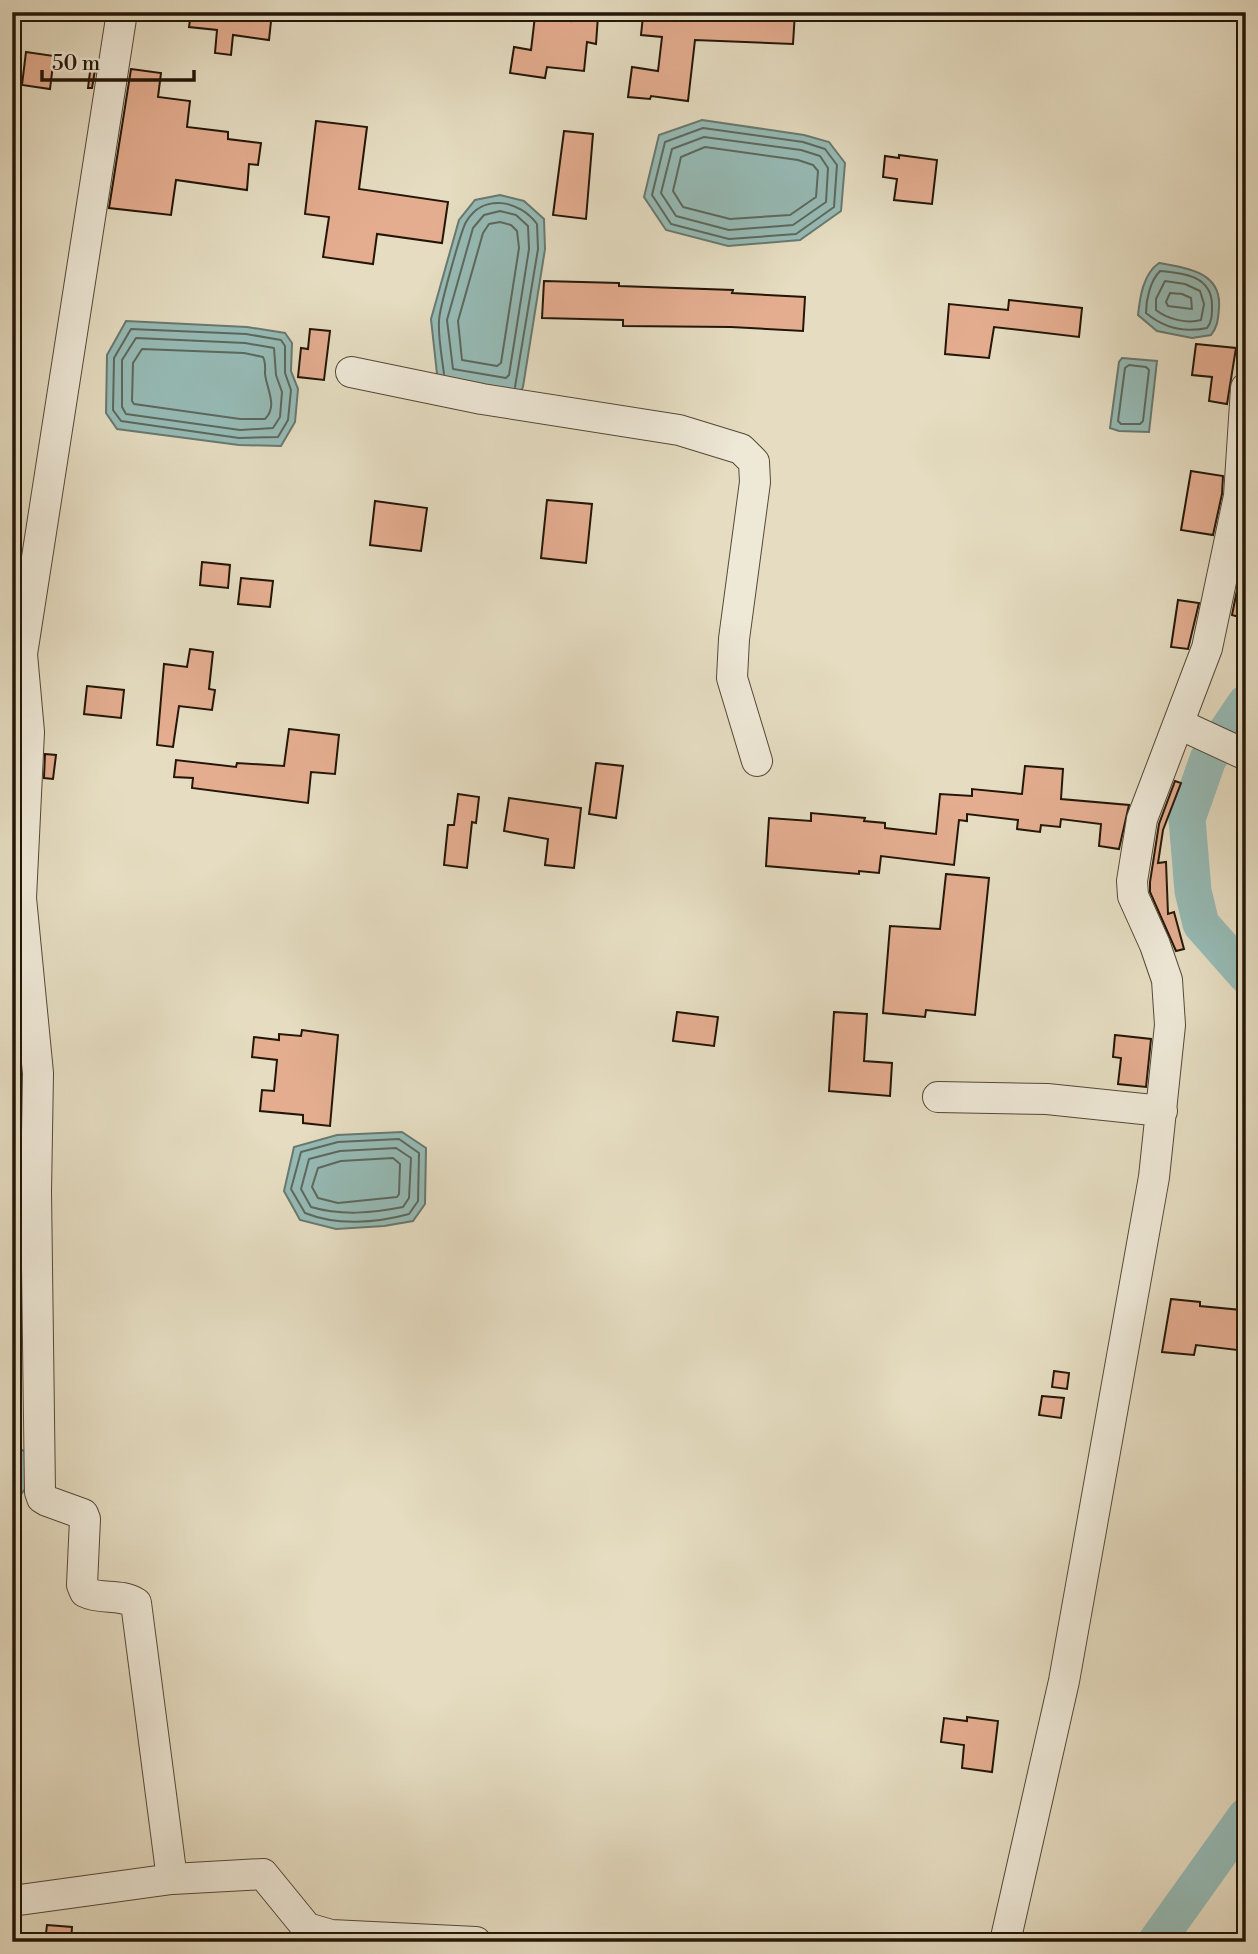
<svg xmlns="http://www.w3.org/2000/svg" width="1258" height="1954" font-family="'Libre Bodoni',serif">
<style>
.water{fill:#96bbb6;stroke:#687970;stroke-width:2}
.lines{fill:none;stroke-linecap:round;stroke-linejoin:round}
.shore{stroke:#5c685e;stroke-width:2}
.river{stroke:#96bbb6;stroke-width:37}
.building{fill:#e4ad90;stroke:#231607;stroke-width:2}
.minor-casing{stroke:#544836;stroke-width:32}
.minor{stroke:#eee8d7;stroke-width:30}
</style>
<rect width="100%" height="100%" fill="#e5dcc1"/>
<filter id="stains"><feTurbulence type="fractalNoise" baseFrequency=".00286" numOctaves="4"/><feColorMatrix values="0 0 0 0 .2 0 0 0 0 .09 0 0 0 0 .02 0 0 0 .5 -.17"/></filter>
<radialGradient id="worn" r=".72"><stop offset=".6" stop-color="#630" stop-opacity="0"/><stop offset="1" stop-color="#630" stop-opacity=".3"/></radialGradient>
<path class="water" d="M702,120l102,15 25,7 16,21 -4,48 -41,29 -72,6 -62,-16 -22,-33 15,-62z
M500,195l24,6 20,18 1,30 -22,138 -5,9 -80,-13 -7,-64 28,-99 16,-20z
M1159,263c28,5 63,9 60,45 -1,11 -1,18 -8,27l-19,3 -35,-7 -19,-16c2,-18 5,-41 21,-52z
M126,321l121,6 38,6 7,10 -1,28 7,18 -3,33 -14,24 -42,-1 -122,-16 -11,-16 1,-58z
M1122,358l35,3 -8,71 -30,-1 -9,-3 9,-66z
M402,1132l24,16 -1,56 -12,17 -29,5 -48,3 -36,-9 -16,-29 10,-44 43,-12z
M12,1443l16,11 -2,34 -13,16z"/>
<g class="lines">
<path class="shore" d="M703,128l100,14 22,7 12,16 -3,42 -38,27 -67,5 -58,-15 -19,-29 13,-53z
M704,137l97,13 19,6 8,12 -2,34 -33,23 -64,5 -53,-14 -15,-23 11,-44z
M705,147l93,13 15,5 5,6 -2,26 -26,18 -60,4 -47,-12 -10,-16 8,-34z
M500,211l16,4 12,11 1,23 -20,126 -3,3 -53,-9 -6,-49 26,-92 11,-13z
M500,222l11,3 6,6 2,17 -18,115 -4,3 -35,-6 -4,-39 25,-88 6,-9z
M1160,271c24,2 53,5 52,36 0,7 0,15 -5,21 -23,5 -43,0 -61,-15 0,-13 4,-32 14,-42z
M1165,281l20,3 15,7 4,13 -3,16c-14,4 -34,-1 -45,-10v-11z
M1170,293l12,1 9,4 1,11 -24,-3 -2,-4z
M131,329l115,5 35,6 4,6v27l6,17 -3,30 -10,17 -39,1 -118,-17 -8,-11 1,-52z
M136,338l109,5 29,5 2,27 6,17 -2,25 -7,11 -33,2 -114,-16 -4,-7v-47z
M142,349l102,4 19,4c3,6 2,10 2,17 2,16 13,32 0,45h-25l-106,-15 -2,-3 1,-38z
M1129,365l17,2 3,3 -6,51 -3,3h-19l-3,-3 7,-53z
M444,374c-2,-17 -6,-36 -5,-53 0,-12 22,-90 27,-99 17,-29 53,-22 71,2l1,25 -23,138
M399,1139l20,14 -1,48 -9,13c-33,9 -72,12 -104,-1l-14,-24 10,-37 37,-10z
M396,1148l15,10 -2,40 -6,9c-31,6 -61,9 -92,0l-10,-18 8,-30 31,-8z
M393,1158l7,6 -1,30 -2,3 -59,6 -20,-5 -6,-11 6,-19 23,-7z"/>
<path class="river" d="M1246,703l-38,56 -21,60 6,72 8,33 45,51
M1156,1942l90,-126"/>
</g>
<path class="building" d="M191,12h81l-3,28 -36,-5 -2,20 -16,-2 2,-23 -28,-3z
M699,12h96l-2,32 -98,-4 -7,61 -37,-5 -1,3 -22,-2 4,-30 26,4 4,-34 -21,-2 2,-19 56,4z
M571,14l27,2 -2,28 -9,-2 -3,29 -37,-4 -2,11 -35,-5 4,-26 17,3 4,-34 36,5z
M26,52l28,4 -4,33 -28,-4z
M91,64h5l-4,24h-4z
M131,69l30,4 -3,24 32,4 -3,26 41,5v7l33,4 -3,22 -9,-1 -2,26 -71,-10 -5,35 -62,-7z
M316,121l51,6 -8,62 89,13 -6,41 -65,-9 -4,30 -50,-7 6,-40 -24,-3z
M564,131l29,3 -7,85 -33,-4z
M899,155l38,5 -5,44 -38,-4 3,-21 -14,-2 2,-21 14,2z
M544,281l75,2v3l114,4 -1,3 73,4 -2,34 -72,-4 -108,-1v-6l-81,-2z
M1009,300l73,8 -3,29 -85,-10 -5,31 -44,-4 4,-50 59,6z
M310,329l20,2 -6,49 -26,-3 3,-29 7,1z
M1196,344l40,4 -9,56 -18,-3 3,-24 -20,-2z
M1191,471l32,5 -1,18 -9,41 -32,-5z
M547,500l45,4 -6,59 -45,-5z
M375,501l52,7 -6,43 -51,-6z
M202,562l28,3 -2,23 -28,-3z
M1240,575l6,2v42l-14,-4z
M241,578l32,3 -3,26 -32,-3z
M1178,600l21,3 -11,46 -17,-2z
M190,649l23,3 -4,37 6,1 -3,20 -33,-4 -6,41 -16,-2 7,-81 23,3z
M87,686l37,4 -3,28 -37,-4z
M289,729l50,6 -4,39 -24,-2 -3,31 -116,-15 1,-10 -19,-1 2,-17 60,7 1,-4 47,3z
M45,754l11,1 -3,24 -9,-1z
M596,763l27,3 -7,52 -27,-4z
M1025,766l38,3 -2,30 68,6 -10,44 -20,-3 2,-22 -40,-5 -1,8 -19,-2 -1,7 -23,-3 1,-9 -51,-6v7l-8,-1 -5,45 -73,-9 -2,17 -20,-2v3l-93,-8 3,-48 42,3v-8l54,5 -1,3 21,2v5l51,6 4,-40 32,2v-7l50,5z
M1175,781l6,2 -18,47 -5,33 8,-1 2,52 6,-2 10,37 -8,2 -26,-59v-10l9,-58z
M458,794l21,3 -3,26 -4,-1 -5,46 -23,-3 4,-40h6z
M509,798l72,10 -7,60 -29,-3 3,-26 -44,-8z
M946,874l43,4 -14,137 -49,-5 -1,7 -42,-4 7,-87 50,3z
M677,1012l41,5 -4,29 -41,-5z
M834,1012l33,2 -3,47 28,2 -2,33 -61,-5z
M302,1030l36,5 -8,91 -27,-3v-8l-43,-4 2,-21 12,1 3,-31 -25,-3 2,-20 25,3v-6l22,2z
M1115,1035l36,4 -5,48 -28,-3 3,-26 -8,-1z
M1171,1299l29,3v4l41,4 -4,40 -41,-5 -2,10 -32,-3z
M1054,1371l15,2 -2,16 -15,-2z
M1042,1396l22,2 -3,20 -22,-3z
M967,1717l31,4 -6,51 -30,-4 2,-23 -23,-3 3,-24 23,3z
M47,1925l25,2 -1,15h-26z"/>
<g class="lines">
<defs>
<path id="minor" d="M122,12l-100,642 7,78 -8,166 17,175 -2,119 4,300 2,6 5,3 36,13 2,5 -3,66 3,7c16,8 35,1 51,11l36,276
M351,372l131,27 197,31 62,19 13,13 1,20 -21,157 -2,39 25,83
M1179,724l67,31
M938,1097l109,2 115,12
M12,1901l160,-22 91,-5 44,54 24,7 145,7
M1005,1942l59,-261 90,-504 16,-152 -3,-45 -12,-35 -22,-49 -1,-15 10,-62 65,-171 32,-152 7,-108"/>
</defs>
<use href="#minor" class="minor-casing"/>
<use href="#minor" class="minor"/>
</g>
<rect width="1258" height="1954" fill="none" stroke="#e5dcc1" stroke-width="42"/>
<rect x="14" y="14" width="1230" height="1926" fill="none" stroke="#231607" stroke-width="3.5"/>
<rect x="21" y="21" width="1216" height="1912" fill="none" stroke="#231607" stroke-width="2"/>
<path d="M42 70v10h152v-10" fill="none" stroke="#231607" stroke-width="3.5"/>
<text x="52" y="70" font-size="21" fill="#231607" stroke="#eee8d7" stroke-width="5" paint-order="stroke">50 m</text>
<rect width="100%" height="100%" filter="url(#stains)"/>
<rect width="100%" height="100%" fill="url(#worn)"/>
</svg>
